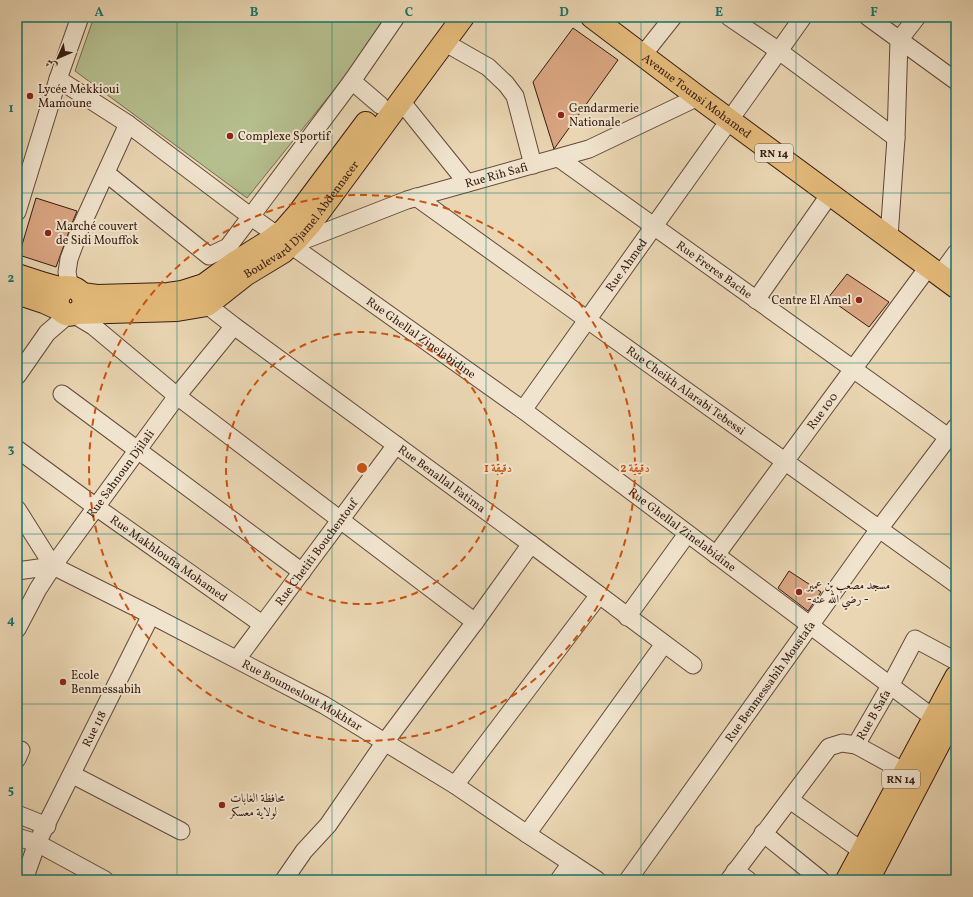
<svg xmlns="http://www.w3.org/2000/svg" width="973" height="897" font-family="Vollkorn,Amiri,serif">
<style>
.green{fill:#b5be8e;stroke:#766c50}
.building{fill:#daa682;stroke:#371b11}
.lines{fill:none;stroke-linecap:round;stroke-linejoin:round}
.minor-casing{stroke:#644a3a;stroke-width:19}
.major-casing{stroke:#371b11;stroke-width:24}
.minor{stroke:#f1e4ce;stroke-width:17}
.major{stroke:#e5bb7a;stroke-width:22}
.grid{fill:none;stroke:#0f766e;stroke-width:1;stroke-opacity:0.55}
.ring{fill:none;stroke:#cd500d;stroke-width:2;stroke-dasharray:7 5}
.poi-dot{fill:#8f2418;stroke:#f1e4ce;stroke-width:1.5}
.labels{text-anchor:middle;stroke-width:4;stroke-linejoin:round;paint-order:stroke}
.shield{fill:#f1e4ce;stroke:#6f574a;stroke-width:1}
.shield-label{font-size:11px;font-weight:bold;fill:#371b11}
.poi-label{font-size:12px;fill:#371b11;stroke:#f1e4ce;text-anchor:start}
.street-label{font-size:12px;fill:#371b11;stroke:#f1e4ce}
.centre{fill:#cd500d;stroke:#f1e4ce;stroke-width:2}
.ring-label{font-size:12px;text-anchor:middle;font-weight:bold;fill:#cd500d;stroke:#f1e4ce;stroke-width:4;stroke-linejoin:round;paint-order:stroke}
.neatline{fill:none;stroke:#0f766e;stroke-width:1.5}
.grid-label{font-size:13px;text-anchor:middle;font-weight:bold;fill:#0f766e}
</style>
<rect width="100%" height="100%" fill="#ead6b3"/>
<filter id="stains"><feTurbulence type="fractalNoise" baseFrequency=".005" numOctaves="4"/><feColorMatrix values="0 0 0 0 .2 0 0 0 0 .09 0 0 0 0 .02 0 0 0 .5 -.17"/></filter>
<radialGradient id="worn" r=".72"><stop offset=".6" stop-color="#630" stop-opacity="0"/><stop offset="1" stop-color="#630" stop-opacity=".3"/></radialGradient>
<path class="green" d="M94,17h291l-39,58 -99,123 -172,-127z"/>
<path class="building" d="M573,28l45,32 -64,89 -21,-67z
M36,198l41,13 -6,15 -15,41 -37,-12z
M847,274l42,28 -20,25 -41,-29z
M789,571l32,21 -13,19 -30,-23z"/>
<g class="lines">
<defs>
<g id="minor">
<path d="M729,17l50,34 117,87"/>
<path d="M868,17l88,64"/>
<path d="M444,42l44,25 18,17 9,12 18,69"/>
<path d="M642,56l31,-39"/>
<path id="s1" d="M58,79l70,45 122,92 273,194 420,315"/>
<path d="M352,81l28,24"/>
<path d="M401,101l66,82"/>
<path id="s2" d="M560,159l388,278"/>
<path d="M106,173l103,83 19,-9 124,-166 44,-64"/>
<path id="s3" d="M416,197l540,387"/>
<path d="M17,212l41,-133 22,-62"/>
<path d="M889,237l7,-99 3,-98 18,-23"/>
<path id="s4" d="M294,244l113,-44 182,-51 109,-52"/>
<path d="M940,275l16,-22"/>
<path d="M70,288l-3,-16 2,-13 11,-30 48,-105"/>
<path id="s5" d="M201,296l6,9 27,21 297,218 162,121"/>
<path d="M756,300l74,-106"/>
<path d="M73,314l20,12 84,70 298,226"/>
<path d="M17,376l30,-43 22,-19"/>
<path d="M62,394l240,178"/>
<path id="s6" d="M523,410l280,-393"/>
<path id="s7" d="M17,449l79,58 166,117"/>
<path id="s8" d="M17,509l36,57 98,49 173,90 131,80 72,49 70,46"/>
<path id="s9" d="M716,555l213,-289"/>
<path d="M17,571l36,-5"/>
<path d="M627,617l60,-83"/>
<path id="s10" d="M17,629l21,-40 15,-23 124,-170 57,-70"/>
<path id="s11" d="M237,659l159,-214"/>
<path d="M856,745l49,27"/>
<path d="M17,759l4,-9"/>
<path d="M73,775l108,56"/>
<path d="M455,785l144,-190"/>
<path d="M790,800l72,51"/>
<path d="M17,814l30,12"/>
<path d="M763,833l58,47"/>
<path d="M527,834l137,-190"/>
<path d="M17,837l20,6 68,37"/>
<path d="M735,871l13,9"/>
<path id="s12" d="M24,880l13,-37 114,-228"/>
<path d="M284,880l20,-29 24,-26 57,-83 90,-120 56,-78"/>
<path d="M559,880l12,-17"/>
<path id="s13" d="M628,880l251,-351 77,-102"/>
<path id="s14" d="M729,880l100,-133 13,-4 14,2 34,-59 25,-47 41,22"/>
</g>
<g id="major">
<path id="s15" d="M592,17l106,80 258,190"/>
<path d="M17,275c13,4 25,9 39,12 6,1 13,-1 18,1 11,4 13,19 3,25 -16,8 -28,-14 -11,-25"/>
<path d="M17,293l27,9 17,8"/>
<path d="M82,294l15,2 71,-2 14,-2 22,-7 30,-22 37,-23 13,-10 14,-16 68,-91"/>
<path id="s16" d="M76,313l101,-3 30,-5 38,-30 38,-23 14,-13 14,-16 152,-206"/>
<path d="M847,880l109,-203"/>
<path d="M868,880l88,-169"/>
</g>
</defs>
<use href="#minor" class="minor-casing"/>
<use href="#major" class="major-casing"/>
<use href="#minor" class="minor"/>
<use href="#major" class="major"/>
</g>
<path class="grid" d="M177,17v863M332,17v863M486,17v863M641,17v863M796,17v863M17,193h939M17,363h939M17,534h939M17,704h939"/>
<g class="ring">
<circle cx="362" cy="468" r="136"/>
<circle cx="362" cy="468" r="273"/>
</g>
<g class="poi-dot">
<circle cx="30" cy="96" r="4"/>
<circle cx="561" cy="115" r="4"/>
<circle cx="230" cy="136" r="4"/>
<circle cx="48" cy="233" r="4"/>
<circle cx="859" cy="300" r="4"/>
<circle cx="799" cy="592" r="4"/>
<circle cx="63" cy="682" r="4"/>
<circle cx="222" cy="805" r="4"/>
</g>
<g class="labels">
<g class="shield">
<rect x="755" y="144" width="38" height="18" rx="3"/>
<rect x="882" y="770" width="38" height="18" rx="3"/>
</g>
<g class="shield-label">
<text x="774" y="157">RN 14</text>
<text x="901" y="783">RN 14</text>
</g>
<g class="poi-label">
<text x="38" y="93">Lycée Mekkioui<tspan x="38" dy="14">Mamoune</tspan></text>
<text x="569" y="112">Gendarmerie<tspan x="569" dy="14">Nationale</tspan></text>
<text x="238" y="140">Complexe Sportif</text>
<text x="56" y="230">Marché couvert<tspan x="56" dy="14">de Sidi Mouffok</tspan></text>
<text x="851" y="304" text-anchor="end">Centre El Amel</text>
<text x="807" y="589">مسجد مصعب بن عمير<tspan x="807" dy="14">-رضي الله عنه -</tspan></text>
<text x="71" y="679">Ecole<tspan x="71" dy="14">Benmessabih</tspan></text>
<text x="230" y="802">محافظة الغابات<tspan x="230" dy="14">لولاية معسكر</tspan></text>
</g>
<g class="street-label">
<text dy="4" stroke="none"><textPath href="#s15" startOffset="131">Avenue Tounsi Mohamed</textPath></text>
<text dy="4" stroke="none"><textPath href="#s4" startOffset="214">Rue Rih Safi</textPath></text>
<text dy="4" stroke="none"><textPath href="#s16" startOffset="260">Boulevard Djamel Abdennacer</textPath></text>
<text dy="4" stroke="none"><textPath href="#s6" startOffset="178">Rue Ahmed</textPath></text>
<text dy="4" stroke="none"><textPath href="#s2" startOffset="190">Rue Freres Bache</textPath></text>
<text dy="4" stroke="none"><textPath href="#s1" startOffset="446">Rue Ghellal Zinelabidine</textPath></text>
<text dy="4" stroke="none"><textPath href="#s3" startOffset="332">Rue Cheikh Alarabi Tebessi</textPath></text>
<text dy="4" stroke="none"><textPath href="#s9" startOffset="179">Rue 100</textPath></text>
<text dy="4" stroke="none"><textPath href="#s10" startOffset="187">Rue Sahnoun Djilali</textPath></text>
<text dy="4" stroke="none"><textPath href="#s5" startOffset="303">Rue Benallal Fatima</textPath></text>
<text dy="4" stroke="none"><textPath href="#s1" startOffset="770">Rue Ghellal Zinelabidine</textPath></text>
<text dy="4" stroke="none"><textPath href="#s11" startOffset="133">Rue Chetiti Bouchentouf</textPath></text>
<text dy="4" stroke="none"><textPath href="#s7" startOffset="187">Rue Makhloufia Mohamed</textPath></text>
<text dy="4" stroke="none"><textPath href="#s13" startOffset="244">Rue Benmessabih Moustafa</textPath></text>
<text dy="4" stroke="none"><textPath href="#s8" startOffset="348">Rue Boumeslout Mokhtar</textPath></text>
<text dy="4" stroke="none"><textPath href="#s14" startOffset="229">Rue B Safa</textPath></text>
<text dy="4" stroke="none"><textPath href="#s12" startOffset="167">Rue 118</textPath></text>
</g>
</g>
<circle cx="362" cy="468" r="6" class="centre"/>
<g class="ring-label">
<text x="498" y="472">1 دقيقة</text>
<text x="635" y="472">2 دقيقة</text>
</g>
<rect width="973" height="897" fill="none" stroke="#ead6b3" stroke-width="44"/>
<g transform="translate(58 58) rotate(225)" stroke="#f1e4ce" stroke-width="3" paint-order="stroke">
<path d="M0-3L7 15L0 10L-7 15Z" fill="#371b11"/>
<text y="-6" font-size="11" font-weight="bold" text-anchor="middle" fill="#371b11">ش</text>
</g>
<rect x="22" y="22" width="929" height="853" class="neatline"/>
<g class="grid-label">
<text x="99" y="16">A</text>
<text x="254" y="16">B</text>
<text x="409" y="16">C</text>
<text x="564" y="16">D</text>
<text x="719" y="16">E</text>
<text x="874" y="16">F</text>
<text x="11" y="112">1</text>
<text x="11" y="282">2</text>
<text x="11" y="453">3</text>
<text x="11" y="624">4</text>
<text x="11" y="794">5</text>
</g>
<rect width="100%" height="100%" filter="url(#stains)"/>
<rect width="100%" height="100%" fill="url(#worn)"/>
</svg>
